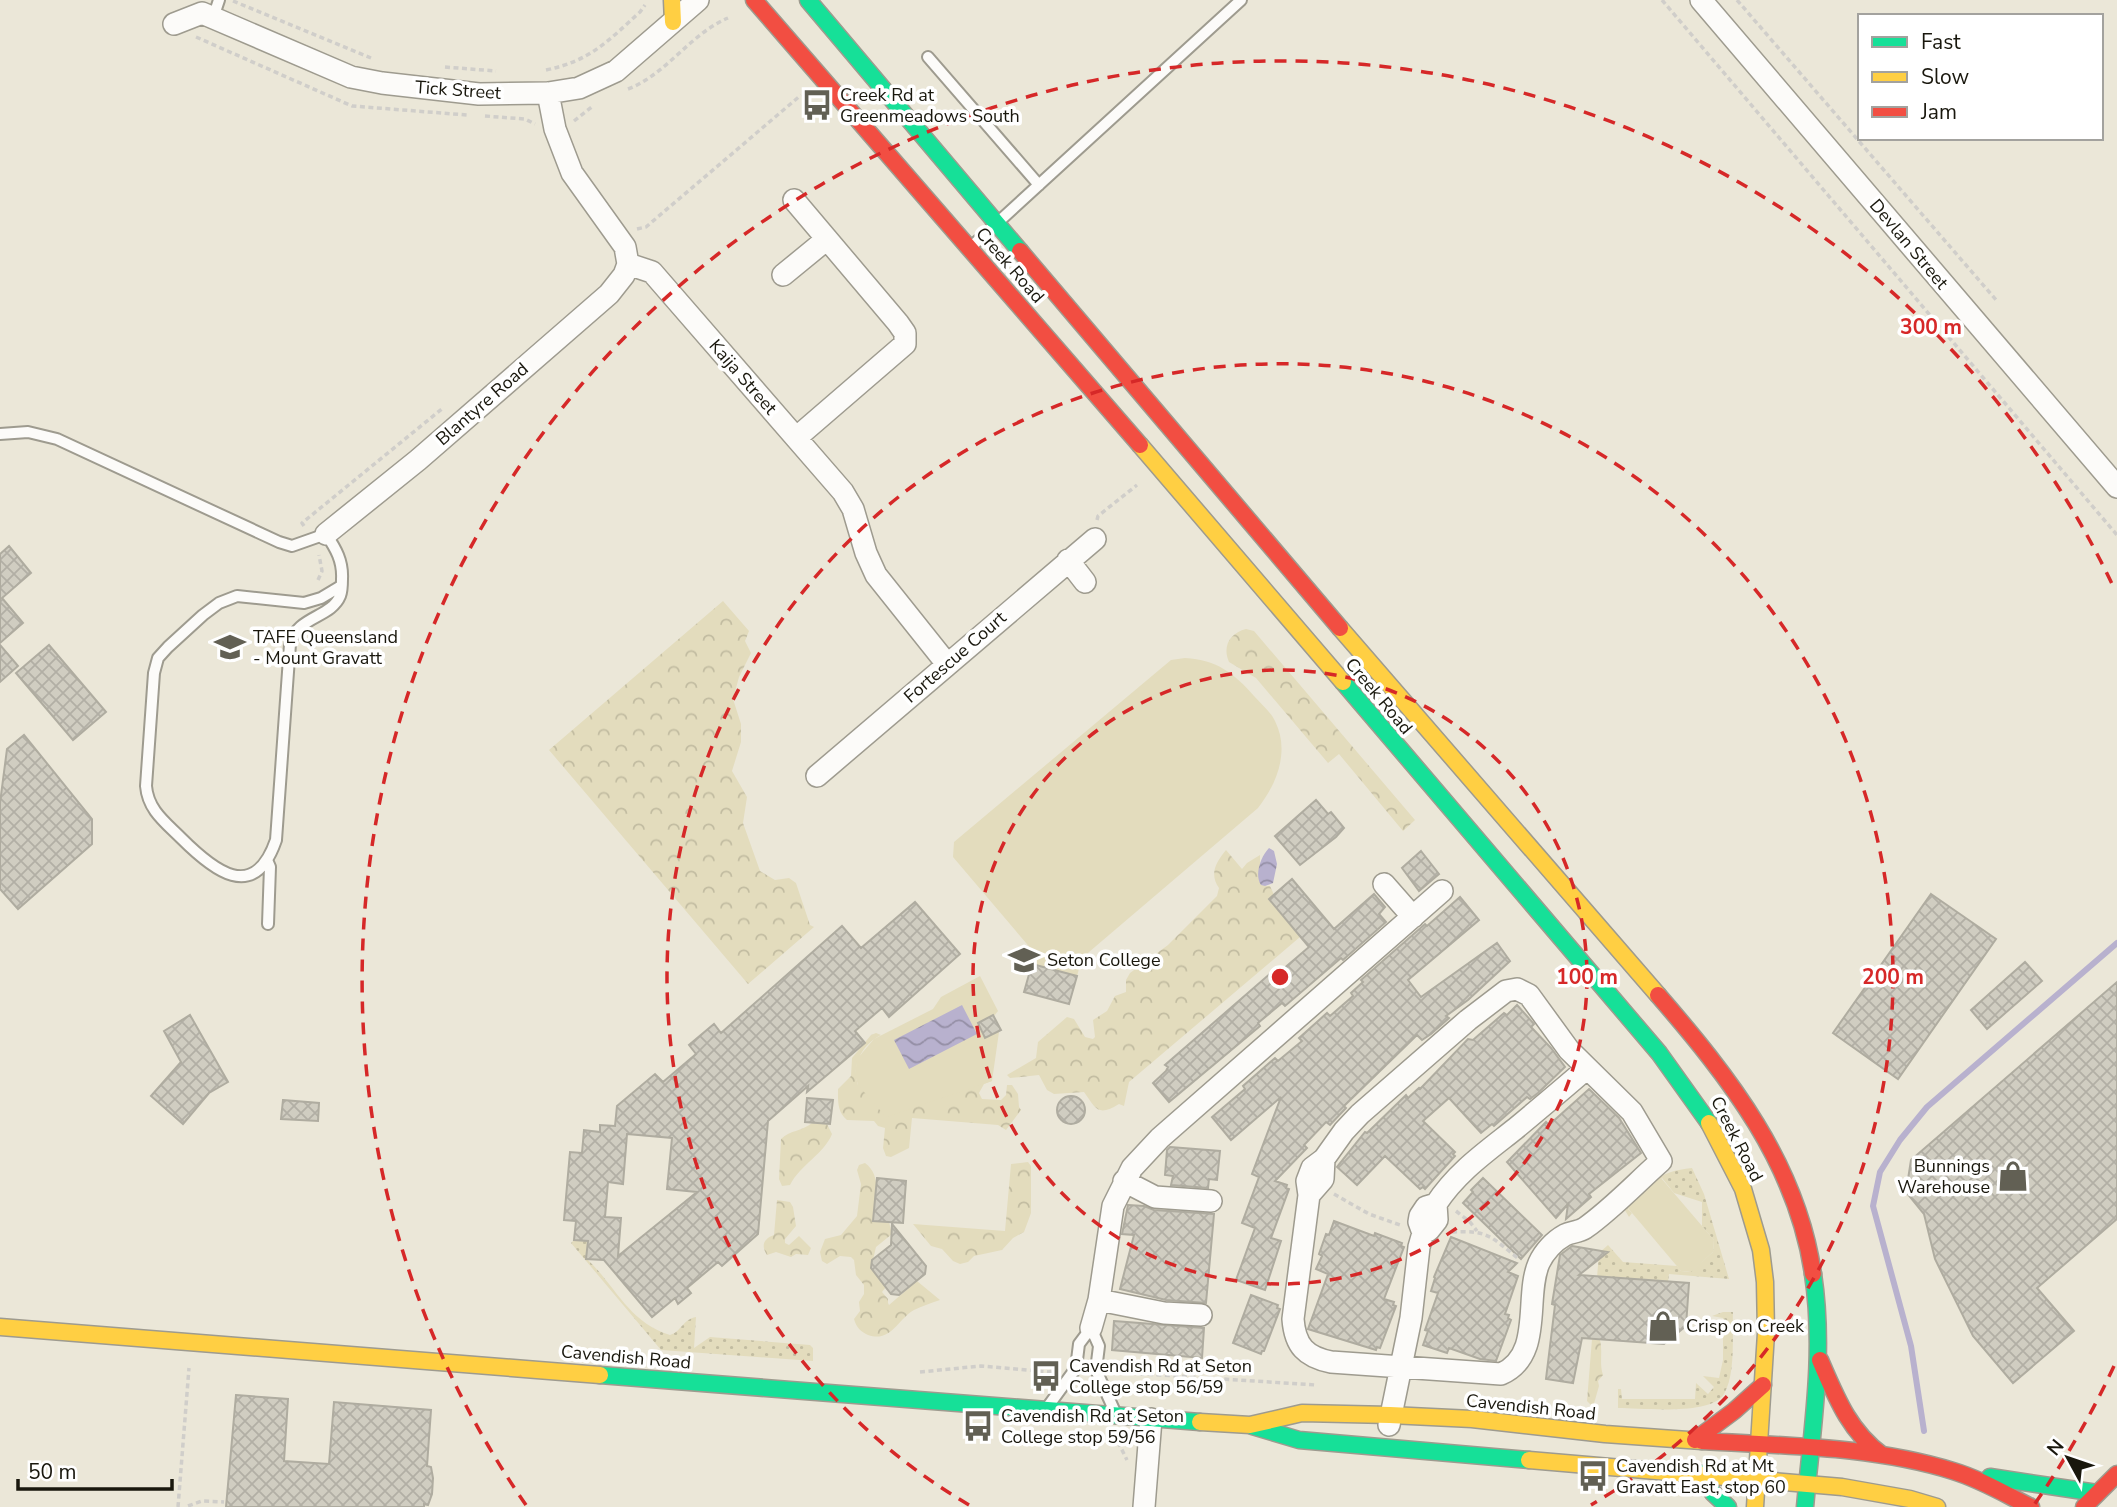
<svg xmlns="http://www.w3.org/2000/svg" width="2117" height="1507" font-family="'Nunito Sans',sans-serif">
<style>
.grass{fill:url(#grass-dots)}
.forest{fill:url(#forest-crowns)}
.garden{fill:#e3dcbd}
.water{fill:url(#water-waves)}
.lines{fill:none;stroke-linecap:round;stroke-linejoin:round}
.stream{stroke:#b8b1ce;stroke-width:6}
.building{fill:url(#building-cross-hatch);stroke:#afaca0;stroke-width:2;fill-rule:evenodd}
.lane-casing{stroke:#9e9b8f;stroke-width:14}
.street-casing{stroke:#9e9b8f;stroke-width:24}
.fast-casing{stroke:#9e9b8f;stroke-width:19}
.slow-casing{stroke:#9e9b8f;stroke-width:19}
.jam-casing{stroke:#9e9b8f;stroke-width:19}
.path{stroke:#d0ceca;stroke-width:3.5;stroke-dasharray:5 3.5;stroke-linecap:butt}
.lane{stroke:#fcfbf9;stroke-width:10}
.street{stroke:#fcfbf9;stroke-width:21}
.fast{stroke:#16e098;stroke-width:16}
.slow{stroke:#ffcf43;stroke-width:16}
.jam{stroke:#f24e42;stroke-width:16}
.ring{fill:none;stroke:#d62828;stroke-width:3.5;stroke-dasharray:12 9}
.labels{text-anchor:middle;stroke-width:7;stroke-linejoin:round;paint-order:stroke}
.street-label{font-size:18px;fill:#19170d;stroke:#fff}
.poi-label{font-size:18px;fill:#19170d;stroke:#fff;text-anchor:start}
.centre{fill:#d62828;stroke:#fff;stroke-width:3.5}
.ring-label{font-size:21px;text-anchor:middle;font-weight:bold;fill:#d62828;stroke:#fff;stroke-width:7;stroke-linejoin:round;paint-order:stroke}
</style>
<defs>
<pattern id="grass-dots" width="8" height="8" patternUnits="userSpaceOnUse" patternTransform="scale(1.75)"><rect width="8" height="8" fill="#e3dcbd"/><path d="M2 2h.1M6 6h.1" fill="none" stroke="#c2bca1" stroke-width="1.8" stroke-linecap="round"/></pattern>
<pattern id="forest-crowns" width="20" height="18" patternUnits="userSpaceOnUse" patternTransform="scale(1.75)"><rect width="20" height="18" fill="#e3dcbd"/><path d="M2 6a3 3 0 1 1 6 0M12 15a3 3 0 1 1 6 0" fill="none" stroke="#c2bca1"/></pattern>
<pattern id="water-waves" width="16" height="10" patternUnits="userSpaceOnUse" patternTransform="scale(1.75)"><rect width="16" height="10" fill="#b8b1ce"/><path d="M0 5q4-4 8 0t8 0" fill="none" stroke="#958fa6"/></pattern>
<pattern id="building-cross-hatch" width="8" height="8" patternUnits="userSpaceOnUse" patternTransform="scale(1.75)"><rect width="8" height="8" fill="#d0cdc1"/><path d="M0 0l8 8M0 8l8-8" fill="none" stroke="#b2afa5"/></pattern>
</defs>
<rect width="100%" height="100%" fill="#ebe7d8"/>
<path class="grass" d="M1692,1168l12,26 25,85 -60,-5 -1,8 -62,-5 -6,63 -8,-1 7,-86 9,-8 15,17 54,4 4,5 9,1 23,-20 1,-12 -12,-14v-24l-28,-9 -12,-15 -35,30 5,5 -3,4 -6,-10c24,-22 35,-36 69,-39z
M574,1240l14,1 -2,17c30,28 42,64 84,77 11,-3 13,-16 26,-18l-2,31 16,-11 100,8 3,3v13l-152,-11 -90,-107z
M1723,1312h10c-1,22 3,62 -9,82 -13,22 -82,14 -106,14v-19h3l1,10h73l1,-16 12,11 6,-7 -11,-11 16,2 4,-18v-42l-11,-2z"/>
<path class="forest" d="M723,601l26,30 -4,10 6,12 -12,24 -6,22 8,25v18l-9,29 15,26 -4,26 17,48 15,9 14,-2 7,5 14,42 4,2 -66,57 -199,-234z
M1246,629l8,2 161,189 -12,11 -64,-77 -11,9 -72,-85 -27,-16c-7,-16 1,-29 17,-33z
M1226,850l16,19 5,-6 13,-8v16l5,15h5l4,9 -5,4 31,38 -171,145 -5,24 -5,-2c-21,13 -23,5 -35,-12l-30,2 -7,-4 -8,-15 -29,3 -3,-3 29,-17 2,-16 29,-25 7,2 11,18 8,2 2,-2 -2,-17 14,-9 8,-15 11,-4v-12l4,-7 38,-28 49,-49 2,-8c-10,-14 -3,-26 7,-38z
M876,1033l5,2c-19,10 -30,30 -23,50l134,-4 -8,3 -5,9 3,6 19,1 5,-5 1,-10h5l6,9 1,13 2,3 -15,20 -8,-5 -86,-7 -3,30 -18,9 -5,-1 -3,-8 2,-20 -7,-2 -4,-5 -27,-1c-10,-8 -9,-20 -9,-31l13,-13 1,-18 19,-23z
M812,1123l15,1 5,10c-8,20 -31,30 -42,51l-8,1 -3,-7 2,-40c9,-9 22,-8 31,-16z
M1028,1162l3,4v47l-7,19 -11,6 -11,12 -28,6 -6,6 -8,2 -7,-3 -11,-12 -11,-3 -18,-22 92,7 6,-67z
M865,1163c18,13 10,38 8,57l16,2 3,12 -16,13 -5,21 15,19 -4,5 6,7v4l1,2 28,-24 23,19c-9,3 -18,6 -26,10 -16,9 -23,33 -46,25 -7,-3 -12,-8 -14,-16l6,-8 -1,-9 5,-8v-9l-8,-10 -2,-15 -3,-3 -11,-1 -13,8 -5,-3 -2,-9 5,-13 16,-4 16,-19 4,-32 -4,-14 2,-5z
M777,1200l13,2 3,5 3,19 -11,13v4l4,2 10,-9 12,12 -3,7 -12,-1 -5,3 -15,-5 -9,3c-6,-9 -4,-16 7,-20z
M1592,1339l8,1c3,12 -1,23 3,35l-5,6 1,5 -6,21 -6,-6z"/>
<path class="garden" d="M1185,658c32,2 49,15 69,38 7,8 17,16 21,25 15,30 2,63 -17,87l-176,150 -5,18 -45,-12 -6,-6 6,-8 -79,-93 1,-15 217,-182z
M980,976l18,35 -4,5 7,14 -2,2 -7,49 -106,36 -28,-32 -3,-10 2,-16 17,-20 59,-30 8,-12z
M1661,1178l53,62 -1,12 -22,20 -10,-1 -54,-64z"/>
<path class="water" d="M1269,848l5,3 3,13 -4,19 -8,3 -4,-1c-7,-10 0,-29 8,-37z
M962,1005l15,29 -68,35 -15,-29z"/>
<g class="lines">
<path class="stream" d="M1924,1431l-13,-85 -38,-140 7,-34 20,-32 27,-33 190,-164"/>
</g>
<path class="building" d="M9,546l22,27 -29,25 21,25 -23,20v-89z
M0,645l18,21 -18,16z
M49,645l57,67 -33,28 -57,-67z
M24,735l68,84v25l-74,65 -18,-20v-86l7,-54z
M1316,800l12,14 3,-2 13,16 -8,9 -36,28 -25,-29z
M1421,851l18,23 -20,17 -17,-23z
M1292,879l42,50 40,-35 11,13 -6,7 7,8 -43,38 -2,-2 -56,48 -3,-3 -24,20 2,3 -91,76 -16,-19 13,-12 2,-4 -3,-2 107,-93 3,4 34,-29 -40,-48z
M1931,894l65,45 -98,140 -65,-46z
M1460,897l19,23 -71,60 13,17 76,-54 13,18 -42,39 -22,16 3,2 -18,16 -9,6 -5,-5 -73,71 2,2 -16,17 -4,-3 -22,23 3,3 -32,33 12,4 -1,3 3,1 -18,49 10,3 -16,49 -29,-10 19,-52 -13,-5 17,-46 -7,-3 29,-77 -50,43 -19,-23 33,-28 -2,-3 32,-28 3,3 24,-20 -3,-3 28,-25 3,3 23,-20 -2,-3 12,-11 -2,-2 64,-56 2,2z
M915,902l45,52 -71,63 -7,-9 -27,23 10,12 -58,49 1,-6 -40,35 -10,113 -36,32 -4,-4 -31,26 4,5 -13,11 -3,-6 -23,19 -48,-57 -18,-1 2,-18 -14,-1 2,-19 -12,-1 6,-68 12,1 2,-23 16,2v-7l15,1 2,-20 38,-32 8,8 33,-28 -7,-9 25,-21 7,9 121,-107 19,22zM627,1134l45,4 -5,51 30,3 -79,64 3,-38 -16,-1 3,-35 15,2z
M2025,962l17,19 -55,48 -16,-19z
M1032,964l45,12 -8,28 -45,-12z
M2117,982v237l-80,69 37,43 -61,52 -40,-47 -38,-77 -11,-45 -18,-22 5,-32z
M1517,1005l17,19 -3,3 20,21 14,19 -27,26 -8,6 -3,-2 -33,29 -2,-2 -11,9 -32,-35 -26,23 32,31 -2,2 2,2 -30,33 -2,-2 -3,2 -35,-33 -28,29 -20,-18 28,-35 2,1 39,-38 2,3 11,-10 1,1 48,-50 5,1 31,-27 3,2z
M190,1015l38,67 -19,11 -26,31 -32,-28 30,-34 -17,-31z
M993,1015l8,15 -16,8 -7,-15z
M1589,1089l30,29 22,35 -52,41 2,3 -25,22 2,-15 -12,14 -49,-56 39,-40 3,3z
M1057 1110a14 14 0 1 1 28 0a14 14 0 1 1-28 0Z
M807,1098l26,2 -3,24 -25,-2z
M283,1100l36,3 -1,18 -37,-2z
M1170,1147l50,4 -3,29 -8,-1 -1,9 -37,-3 2,-9 -8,-1 2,-25z
M877,1178l29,3 -3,42 -30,-2z
M1483,1178l59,57 -21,24 -58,-56 10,-11 -2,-2z
M1128,1205l16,1 10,4 60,4 -8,89 -40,-3 -46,-11 14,-54 -12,-1z
M1334,1221l40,15 1,-3 27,10 -1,3 3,1 -20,52 10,3 -1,3 3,1 -16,42 -3,-1 -1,3 -68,-21 20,-55 -12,-5 6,-13 -3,-2 7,-20 3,1z
M892,1224l34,42 -1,8 -26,21 -8,-1 -20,-26 1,-8 19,-15z
M1451,1237l66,26 -9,9 10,4 -13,38 4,1 -1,3 3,2 -15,41 -16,-2 -31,-11 -2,5 -24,-8 5,-14 -3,-1 13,-37 -7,-2 4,-13 -1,-1z
M1572,1246l36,6 -29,23 110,8 -3,43 -22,18 -82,-6 -9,45 -27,-4 9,-74 -3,-1 8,-49z
M1251,1295l27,10 -1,3 3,1 -16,42h-2l-1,3 -28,-11z
M1114,1321l90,7 -2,30 -90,-8z
M236,1395l52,4 -4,62 45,3 5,-62 97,8 -4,56 4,1 2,11 -1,16 -4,11 -4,-1v3h-198z"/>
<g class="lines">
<defs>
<path id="lane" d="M213,18l6,-18
M928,57l111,128
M972,246l269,-246
M0,434l28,-2 29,7 222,103 13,4 34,-12c10,15 17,27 16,45 0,5 0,12 -2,17 -9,22 -43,20 -50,48l-14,196c-22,64 -63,30 -95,-2 -16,-16 -33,-28 -35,-52l8,-113 4,-15 10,-11 35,-32 16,-12 18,-7 67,7 17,-5 20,-12
M267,860l3,7 -2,57
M1049,1405l27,-37 3,-24 12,-16 8,18 -3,24 19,42"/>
<path id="street" d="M1701,0l416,487
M174,24l28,-11 149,64 31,6 97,11 69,-1 31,-5 37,-17 82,-71
M548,93l7,36 17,44 53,74 3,17 24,8 191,220 10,17 13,44 10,22 71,89
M794,200l104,123 7,10v11l-109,94
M783,275l44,-36
M326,534l92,-74 191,-166 15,-19 4,-11
M1068,560l17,22
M817,776l278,-237
M1384,884l29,33
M1124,1181l31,16 56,4
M1309,1195l-16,124c2,27 13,38 38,43l170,12c43,-19 23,-77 38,-111 5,-11 15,-22 26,-28 6,-3 14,-3 20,-7 27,-19 51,-45 76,-67l-29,-49 -63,-62 -40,-55 -12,-6 -11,2 -38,29 -108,94 -16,17 -20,28 -12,9 -5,13 2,14 14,-16 1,-20
M1436,1204c21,-32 50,-52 79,-75 24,-20 48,-40 71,-60
M1099,1300l65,13 37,2
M1091,1328l8,-28 14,-94 19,-38 28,-30 282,-247
M1389,1425l22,-107 8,-71 4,-14 -4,-11 1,-6 6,-9 10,-3 1,16 -8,10 -6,3
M1144,1507l7,-88"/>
<path id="fast" d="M808,0l212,251
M1343,682l316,371 50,70
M600,1375l600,47
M1252,1426l47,14 230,20
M1699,1473l14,20 15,14
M1990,1477l107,16
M1805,1507c7,-77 20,-155 8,-233"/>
<path id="slow" d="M672,0l1,22
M1140,445l203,237
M1340,628l318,367
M1709,1123l34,66 18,61 4,32 1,51 -11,174
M0,1327l600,48
M1200,1422l50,3 52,-12 88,2 82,4 133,15 97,7
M1529,1460l313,27 68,12 27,8"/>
<path id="jam" d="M754,0l386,445
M1020,251l320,377
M1658,995c71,82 139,168 155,279
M1820,1360c16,37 29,71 62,95
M1695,1440l39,-29 29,-26
M1702,1441c83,5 171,5 251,30 27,8 52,23 78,36
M2084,1507l33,-33"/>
</defs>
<use href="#lane" class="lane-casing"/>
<use href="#street" class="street-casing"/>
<use href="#fast" class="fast-casing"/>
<use href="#slow" class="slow-casing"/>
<use href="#jam" class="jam-casing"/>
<path class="path" d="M1662,0l455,535
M1737,0l260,301
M233,1l138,57
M196,37l156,69 115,9
M445,67l51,4
M546,70c44,-9 62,-29 94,-58l5,-7
M628,89c39,-15 62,-55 100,-71
M485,116l40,3 10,5
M574,121l19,-15
M637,229l9,-2 155,-132
M1097,520l1,-4 39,-31
M304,526l-2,-3 141,-115
M318,580l4,-9 -3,-16
M1334,1194l35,20 31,11
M1456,1211l14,11 7,9
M1452,1232c37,-2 39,5 67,27
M920,1372l61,-6 68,6 6,-2
M1114,1372l202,13
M1118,1442l9,18
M188,1506l14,-5 22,1
M178,1507l11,-139"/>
<use href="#lane" class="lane"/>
<use href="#street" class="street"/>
<use href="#fast" class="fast"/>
<use href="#slow" class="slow"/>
<use href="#jam" class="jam"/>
</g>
<g class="ring">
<circle cx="1280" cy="977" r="307"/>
<path d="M969 1505A613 613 0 1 1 1591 1505"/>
<path d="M2114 1366A920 920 0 0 1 2034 1505M526 1505A920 920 0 1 1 2114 588"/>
</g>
<defs>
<symbol id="bus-bare" viewBox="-9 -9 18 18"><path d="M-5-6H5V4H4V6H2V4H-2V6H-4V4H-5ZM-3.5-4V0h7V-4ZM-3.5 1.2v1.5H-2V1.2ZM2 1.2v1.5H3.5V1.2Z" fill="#626054" stroke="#fff" stroke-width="2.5" paint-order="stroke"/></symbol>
<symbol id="university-bare" viewBox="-9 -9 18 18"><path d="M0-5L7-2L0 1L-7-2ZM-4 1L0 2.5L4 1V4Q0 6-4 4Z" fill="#626054" stroke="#fff" stroke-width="2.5" paint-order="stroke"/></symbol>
<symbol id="school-bare" viewBox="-9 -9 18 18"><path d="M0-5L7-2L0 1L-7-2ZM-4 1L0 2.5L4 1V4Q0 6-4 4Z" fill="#626054" stroke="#fff" stroke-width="2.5" paint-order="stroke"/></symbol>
<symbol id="shop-bare" viewBox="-9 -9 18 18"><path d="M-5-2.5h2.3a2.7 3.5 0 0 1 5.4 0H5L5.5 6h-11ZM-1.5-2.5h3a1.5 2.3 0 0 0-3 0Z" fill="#626054" stroke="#fff" stroke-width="2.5" paint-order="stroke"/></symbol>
</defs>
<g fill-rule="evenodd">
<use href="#bus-bare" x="795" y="83" width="44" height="44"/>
<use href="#university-bare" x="208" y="625" width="44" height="44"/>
<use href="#school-bare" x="1002" y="938" width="44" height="44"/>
<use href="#shop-bare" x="1991" y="1154" width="44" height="44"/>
<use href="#shop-bare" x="1641" y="1304" width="44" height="44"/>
<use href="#bus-bare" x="1024" y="1354" width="44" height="44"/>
<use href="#bus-bare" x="956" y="1404" width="44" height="44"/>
<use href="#bus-bare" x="1571" y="1454" width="44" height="44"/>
</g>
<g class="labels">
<g class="street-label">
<text transform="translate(458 90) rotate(4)" y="6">Tick Street</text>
<text transform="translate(1909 244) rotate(50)" y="6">Devlan Street</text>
<text transform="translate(1010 265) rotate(49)" y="6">Creek Road</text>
<text transform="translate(743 377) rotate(49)" y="6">Kaija Street</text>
<text transform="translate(482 404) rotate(-41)" y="6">Blantyre Road</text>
<text transform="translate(955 657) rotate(-41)" y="6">Fortescue Court</text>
<text transform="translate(1379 696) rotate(50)" y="6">Creek Road</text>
<text transform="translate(1737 1139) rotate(63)" y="6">Creek Road</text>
<text transform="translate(626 1357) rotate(5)" y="6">Cavendish Road</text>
<text transform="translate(1531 1407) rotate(6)" y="6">Cavendish Road</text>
</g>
<g class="poi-label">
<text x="840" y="101">Creek Rd at<tspan x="840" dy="21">Greenmeadows South</tspan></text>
<text x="253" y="643">TAFE Queensland<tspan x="253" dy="21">- Mount Gravatt</tspan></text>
<text x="1047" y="966">Seton College</text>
<text x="1990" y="1172" text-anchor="end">Bunnings<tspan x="1990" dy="21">Warehouse</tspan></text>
<text x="1686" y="1332">Crisp on Creek</text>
<text x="1069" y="1372">Cavendish Rd at Seton<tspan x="1069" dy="21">College stop 56/59</tspan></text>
<text x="1001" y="1422">Cavendish Rd at Seton<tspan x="1001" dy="21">College stop 59/56</tspan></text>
<text x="1616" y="1472">Cavendish Rd at Mt<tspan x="1616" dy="21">Gravatt East, stop 60</tspan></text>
</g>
</g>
<circle cx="1280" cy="977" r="10" class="centre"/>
<g class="ring-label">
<text x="1931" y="334">300 m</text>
<text x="1587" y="984">100 m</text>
<text x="1893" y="984">200 m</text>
</g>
<rect x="1858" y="14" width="245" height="126" fill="#ffffff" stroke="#a3a29e" stroke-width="2"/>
<rect x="1872" y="37" width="35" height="10" fill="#16e098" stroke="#a3a29e" stroke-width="2"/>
<text x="1921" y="49" font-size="21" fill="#19170d">Fast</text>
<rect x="1872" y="72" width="35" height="10" fill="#ffcf43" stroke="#a3a29e" stroke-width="2"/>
<text x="1921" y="84" font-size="21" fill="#19170d">Slow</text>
<rect x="1872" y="107" width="35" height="10" fill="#f24e42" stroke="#a3a29e" stroke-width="2"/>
<text x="1921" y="119" font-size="21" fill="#19170d">Jam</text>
<g transform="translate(2068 1458) rotate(310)" stroke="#ffffff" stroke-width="5" paint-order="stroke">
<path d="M0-5L12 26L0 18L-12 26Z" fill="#19170d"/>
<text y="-10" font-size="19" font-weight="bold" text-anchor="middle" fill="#19170d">N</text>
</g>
<path d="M18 1479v10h154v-10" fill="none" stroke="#19170d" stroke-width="3.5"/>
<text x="28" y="1479" font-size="21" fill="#19170d" stroke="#ffffff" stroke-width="5" paint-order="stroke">50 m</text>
</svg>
